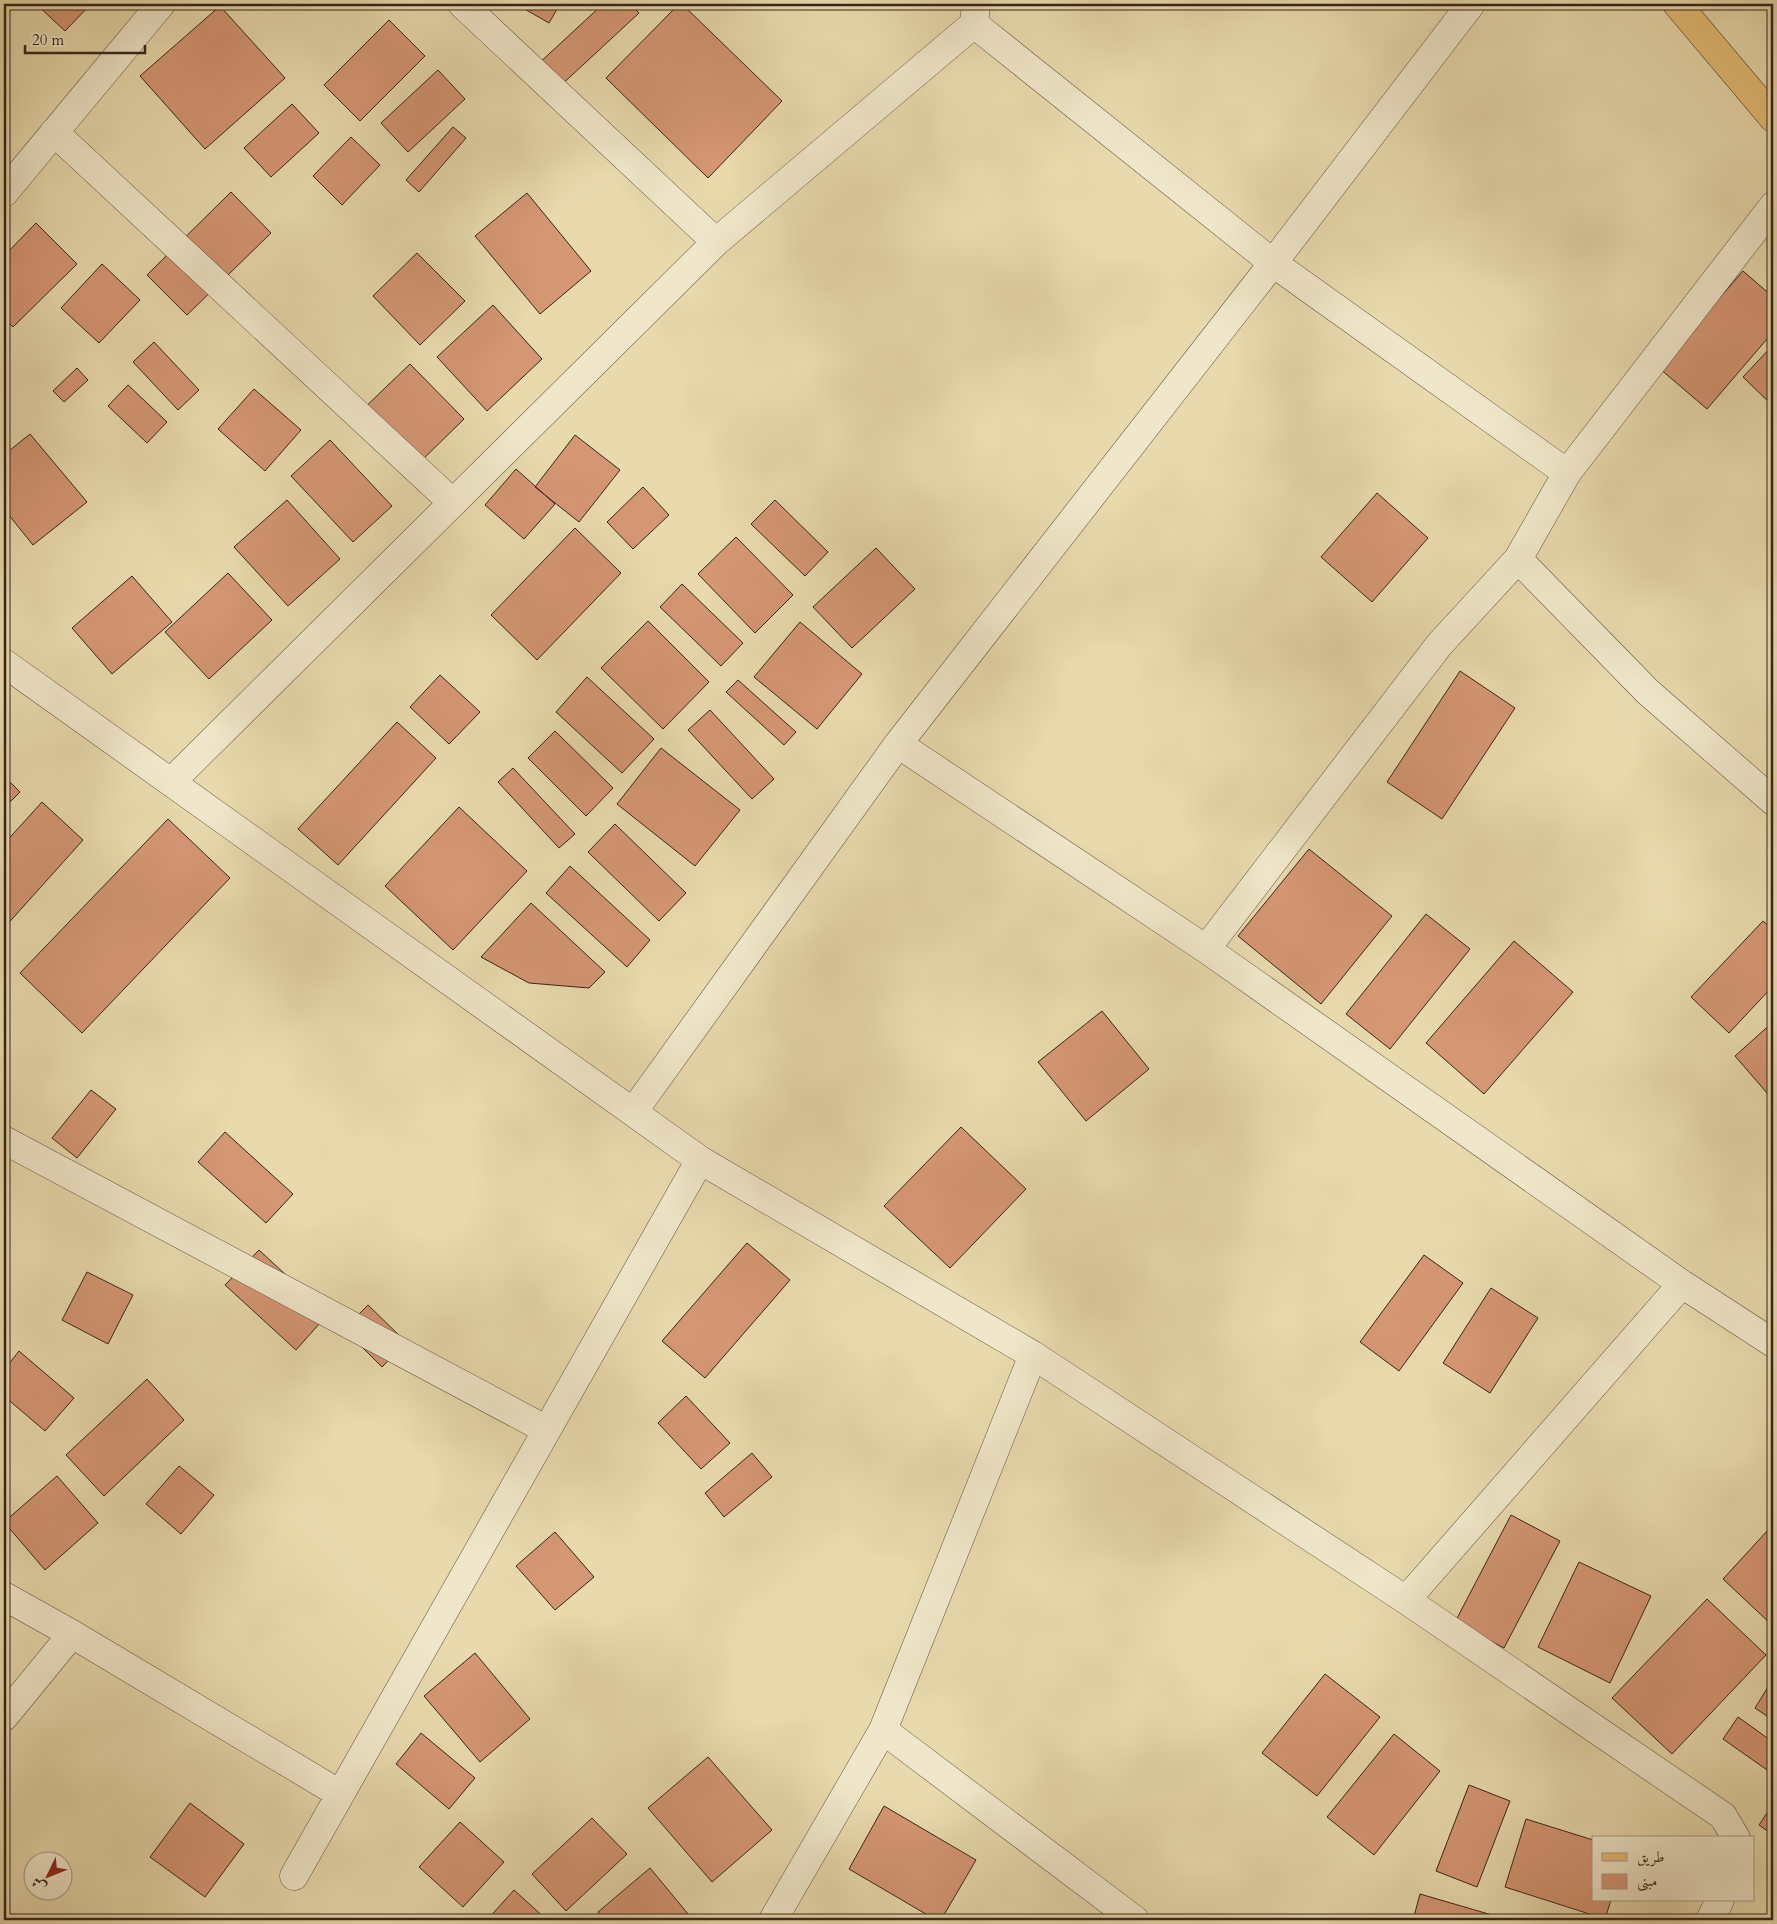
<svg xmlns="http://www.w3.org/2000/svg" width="1777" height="1924" font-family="Cardo,Amiri,serif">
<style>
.building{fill:#d59674;stroke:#362519}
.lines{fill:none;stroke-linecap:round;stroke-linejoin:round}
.minor-casing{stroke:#62523e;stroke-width:29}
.major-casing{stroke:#362519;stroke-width:29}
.minor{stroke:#f0e7ca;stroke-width:28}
.major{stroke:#e4bd76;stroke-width:28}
</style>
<rect width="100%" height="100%" fill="#e8daad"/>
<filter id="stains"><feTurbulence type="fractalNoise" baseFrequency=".004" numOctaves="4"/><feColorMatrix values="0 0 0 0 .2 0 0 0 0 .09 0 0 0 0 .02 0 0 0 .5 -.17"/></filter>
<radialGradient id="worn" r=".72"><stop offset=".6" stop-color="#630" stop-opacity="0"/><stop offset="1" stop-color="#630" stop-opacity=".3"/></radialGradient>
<path class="building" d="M36,4h55l-26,27z
M516,4h44l-11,19z
M603,4h27l9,9 -82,76 -21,-23z
M679,4h3l100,97 -74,77 -102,-100z
M220,6l65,72 -80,71 -65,-73z
M389,20l36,36 -65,65 -36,-36z
M438,70l27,29 -57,53 -27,-29z
M292,104l27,29 -48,44 -27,-29z
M453,127l13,11 -47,54 -13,-12z
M351,137l29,28 -38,40 -29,-29z
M231,192l40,41 -84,82 -40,-40z
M527,193l64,78 -51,43 -65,-78z
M36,223l41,41 -64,63 -9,-9v-62z
M417,253l48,48 -45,44 -47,-49z
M102,264l38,36 -41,43 -38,-35z
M1743,271l30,26v35l-66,77 -48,-41z
M493,305l49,54 -55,52 -50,-54z
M154,342l45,48 -21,20 -45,-48z
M1773,345v61l-30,-29z
M410,364l54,55 -52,51 -54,-56z
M77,368l11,12 -24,22 -11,-11z
M128,385l39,37 -20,21 -39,-37z
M254,389l47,41 -36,41 -47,-42z
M30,434l57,68 -54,43 -29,-36v-54z
M575,435l45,35 -41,52 -44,-35z
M330,440l62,66 -39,36 -62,-66z
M516,469l39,35 -31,35 -39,-34z
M643,487l26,28 -36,34 -26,-27z
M1377,493l51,45 -56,64 -51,-45z
M287,500l53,59 -52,47 -54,-59z
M775,500l53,52 -23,24 -54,-52z
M575,528l46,45 -84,87 -46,-45z
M736,537l57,58 -38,38 -57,-59z
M876,548l39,41 -63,59 -39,-41z
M228,573l44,47 -63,59 -44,-47z
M132,576l40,46 -60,52 -40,-46z
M682,584l61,59 -22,23 -61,-59z
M648,621l61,61 -46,47 -62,-61z
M800,622l62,52 -45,55 -63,-52z
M1460,671l55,37 -73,111 -55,-37z
M440,675l40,37 -31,32 -39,-37z
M587,677l67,62 -32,34 -66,-61z
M738,680l58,52 -12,13 -58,-53z
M710,710l64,69 -22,20 -64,-69z
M397,722l39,36 -98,107 -40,-36z
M555,731l58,57 -27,28 -58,-58z
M661,748l79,62 -45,56 -78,-62z
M513,768l62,66 -16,14 -61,-66z
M4,776l16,16 -16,16z
M42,802l41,38 -79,88v-84z
M459,807l68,64 -74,79 -68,-64z
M168,819l62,59 -148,155 -62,-60z
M615,824l71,69 -27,28 -71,-69z
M1309,849l83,67 -71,88 -83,-68z
M570,866l80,74 -23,27 -81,-74z
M531,903l74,69 -16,16 -60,-5 -48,-26z
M1426,914l44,35 -80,100 -44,-35z
M1763,921l10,9v56l-44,47 -38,-36z
M1514,941l59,51 -89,102 -58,-51z
M1102,1011l47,58 -63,52 -48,-59z
M1773,1022v78l-38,-44z
M91,1090l25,19 -39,49 -25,-20z
M961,1127l65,62 -76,79 -66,-62z
M225,1132l68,62 -27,29 -68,-61z
M747,1243l43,37 -85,98 -43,-37z
M259,1250l69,64 -32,36 -71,-65z
M1424,1255l39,28 -64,88 -39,-29z
M87,1272l46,23 -25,49 -46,-24z
M1491,1288l47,30 -48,75 -47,-30z
M368,1305l38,37 -24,25 -38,-38z
M19,1351l55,47 -29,33 -41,-35v-26z
M147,1379l37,41 -80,76 -38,-41z
M686,1396l44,47 -29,26 -43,-46z
M752,1453l20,24 -48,40 -19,-24z
M179,1466l35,29 -33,39 -35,-30z
M57,1476l41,47 -53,47 -41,-48z
M1511,1515l49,26 -56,107 -49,-26z
M1768,1530l5,5v91l-50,-47z
M555,1532l39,45 -39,33 -39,-44z
M1579,1562l72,34 -41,87 -72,-36z
M1707,1599l59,56 -94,99 -60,-56z
M475,1653l55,66 -50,43 -56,-66z
M1325,1674l55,43 -63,79 -55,-43z
M1773,1679v41l-18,-12z
M1738,1717l35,25v26l-3,4 -47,-33z
M421,1733l54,45 -26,31 -53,-45z
M1394,1734l46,37 -66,84 -47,-38z
M708,1757l64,73 -60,52 -64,-74z
M1469,1785l41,16 -33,86 -41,-16z
M190,1803l54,41 -39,53 -55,-40z
M1773,1804v31l-14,-10z
M884,1806l92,54 -35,60h-5l-87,-51z
M592,1818l35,36 -61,57 -34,-37z
M1526,1819l67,21v60h18l-6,19 -100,-32z
M460,1822l44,40 -41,45 -44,-40z
M650,1868l43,52h-88l-7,-8z
M514,1890l33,30h-60z
M1420,1894l89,26h-96z"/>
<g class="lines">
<defs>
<path id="minor" d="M974,24l299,239 198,-259
M54,132l399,371
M4,193l157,-189
M716,242l258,-218 2,-20
M1567,473l206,-267
M4,663l696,497
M898,744l308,205 476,335 91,59
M171,782l545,-540 -254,-238
M1206,949l233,-304 79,-86 130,133 125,109
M633,1112l265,-368 375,-481 294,210 -49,86
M4,1140l543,290
M4,1596l68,38 -68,83
M1406,1600l276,-316
M72,1634l268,160
M883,1730l150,-375 373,245 317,216 13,22
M294,1876l406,-716 333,195
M773,1920l110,-190 252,190
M1710,1920l10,-20"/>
<path id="major" d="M1677,4l96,114"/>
</defs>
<use href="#minor" class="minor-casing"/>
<use href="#major" class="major-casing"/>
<use href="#minor" class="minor"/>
<use href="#major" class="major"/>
</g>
<rect width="1777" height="1924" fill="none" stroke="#e8daad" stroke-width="20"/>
<rect x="5" y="5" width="1767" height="1914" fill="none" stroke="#362519" stroke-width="2.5"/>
<rect x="10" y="10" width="1757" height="1904" fill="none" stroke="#362519"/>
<rect x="1592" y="1836" width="162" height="65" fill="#f0e7ca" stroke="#a69983"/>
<rect x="1602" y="1853" width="25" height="8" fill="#e4bd76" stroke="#a69983"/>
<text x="1637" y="1862" font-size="15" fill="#362519">طريق</text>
<rect x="1602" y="1874" width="25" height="15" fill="#d59674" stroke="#a69983"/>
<text x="1637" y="1886" font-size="15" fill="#362519">مبنى</text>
<g transform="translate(48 1876) rotate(227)"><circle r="24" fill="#f0e7ca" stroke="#a69983"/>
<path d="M0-4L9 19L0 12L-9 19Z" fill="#8f2418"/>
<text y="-8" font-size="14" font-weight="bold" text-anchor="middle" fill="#362519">ش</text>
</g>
<path d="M25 45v8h120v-8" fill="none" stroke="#362519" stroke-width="2.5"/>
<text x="32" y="45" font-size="15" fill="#362519" stroke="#f0e7ca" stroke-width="4" paint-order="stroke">20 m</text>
<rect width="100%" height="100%" filter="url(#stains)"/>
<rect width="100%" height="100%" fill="url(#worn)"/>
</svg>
